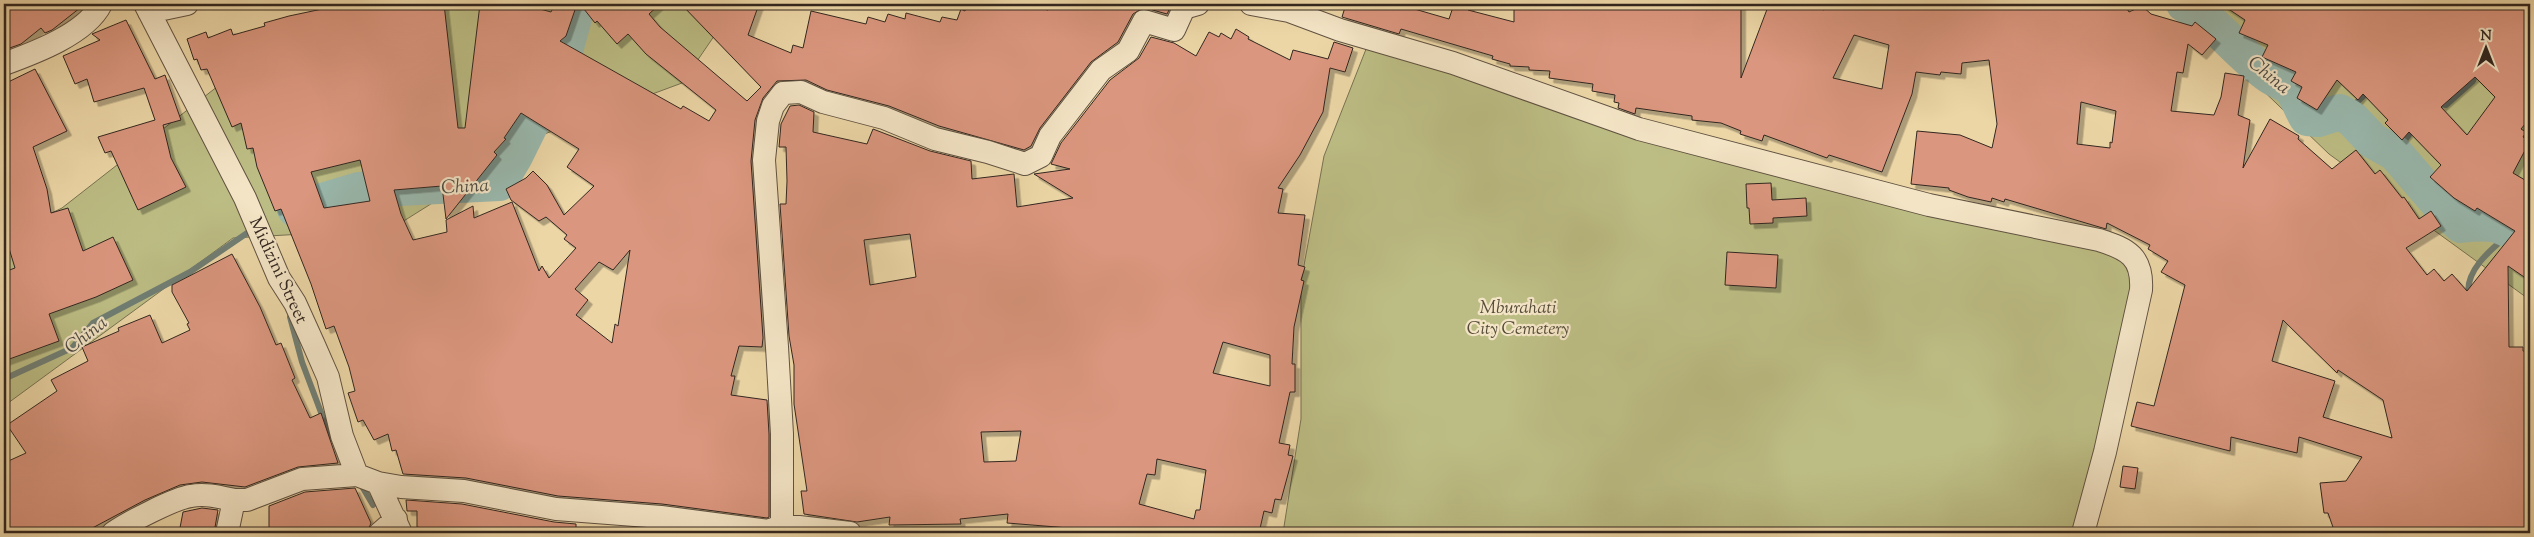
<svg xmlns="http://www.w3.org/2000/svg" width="2534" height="537" font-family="'Sorts Mill Goudy',serif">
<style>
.green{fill:#bcbd84;stroke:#777252}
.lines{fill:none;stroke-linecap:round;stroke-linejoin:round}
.stream{stroke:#707e74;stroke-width:6}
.river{stroke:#99b8ad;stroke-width:36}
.building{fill:#da967e;stroke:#32261f;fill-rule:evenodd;filter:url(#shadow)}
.street-casing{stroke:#605241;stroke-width:24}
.street{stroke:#f3e4c5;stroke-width:22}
.labels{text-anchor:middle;stroke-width:4.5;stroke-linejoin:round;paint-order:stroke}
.street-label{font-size:18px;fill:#32261f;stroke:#f3e4c5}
.park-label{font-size:18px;font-style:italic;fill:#544c38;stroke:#f3e4c5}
.water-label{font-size:19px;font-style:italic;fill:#4c4a42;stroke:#f3e4c5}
</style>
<defs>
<filter id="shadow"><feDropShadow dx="4.5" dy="4.5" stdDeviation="0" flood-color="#0004"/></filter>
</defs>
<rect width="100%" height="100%" fill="#ecd6a6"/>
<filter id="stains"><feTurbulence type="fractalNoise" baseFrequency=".004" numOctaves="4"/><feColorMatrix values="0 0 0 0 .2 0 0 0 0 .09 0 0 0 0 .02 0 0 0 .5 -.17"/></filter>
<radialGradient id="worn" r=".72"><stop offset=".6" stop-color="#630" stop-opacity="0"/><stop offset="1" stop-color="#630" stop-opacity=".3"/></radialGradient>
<path class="green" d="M434,4h302l-54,79 -143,53 -148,93 -158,9 -229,168v-170l58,-28 165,-129 158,-43z
M2173,4h337l20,16v280l-201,-146z
M1370,39l229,76 513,128 26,32 -62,258h-793l18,-114v-137l23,-126z"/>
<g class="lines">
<path class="stream" d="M2296,94l8,-14
M2437,107l5,-3 4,1 27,-24 4,-10
M2352,119l5,-17 12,-11
M2395,153l20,-26
M2469,297c-6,-27 25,-50 44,-66
M290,317l12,45 29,77
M4,379l68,-31 21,-25 97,-51 63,-43
M360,483l13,22"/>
<path class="river" d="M2184,4c33,18 55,51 86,72 9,6 20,8 25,18 4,7 7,16 12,24l11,1 22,-7 12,7 21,22 22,12 50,58 16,14c33,-4 45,-1 69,21
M295,209l64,-19 140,-7 16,-27 37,-75 13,-30 12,-44 5,-3"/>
</g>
<path class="building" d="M4,4h81l-33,26 -7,3 -4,-5 -20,16 -17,6z
M346,4h98l14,124h7l15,-124h42l29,8 4,-8h22l-11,32 -6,5 121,68 2,-3 26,15 7,-11 -70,-56 -18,-20 -11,10 -20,-23 -2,2 -15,-19h80l-11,10 11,13 87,74 14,-14 -80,-83h78l-11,31 43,18 2,-8 10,3 8,-37 55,13 2,-7 17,5 3,-8 17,5 1,-6 34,9 2,-5 15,3 4,-11 4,2 2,-7h52l29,6 1,-6 27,3 1,-3h59l7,4 -10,6 -15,28 -27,20 -51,66 -9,18 -7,4 -85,-24 -50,-20 -62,-16 -21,-10 -29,1 -14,17 -8,22 -4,41 12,177 -1,9 -23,-1 -8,30h4l-4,19 36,5 2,34v83l-2,1 -105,-14 -104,-8 -92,-18 -63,-4 -7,-24 -4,1 -4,-17 -14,6 -11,-20 -5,2 -10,-29 7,-2 -6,-24 -15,-41 -8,3 -15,-45 -30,-75 -6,2 -18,-44 -4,-19 -6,1 -6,-26 -9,4 -25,-58 -6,1 -4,-11 -3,1 -7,-21 19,-7 2,6 23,-9 2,6 32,-9 -1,-3 25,-7zM521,113l58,36 -12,18 27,19 -30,29 -17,-30 -14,-14 -7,7 -20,11 5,11 28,21 7,-4 21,18 -3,4 12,9 -27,30 -7,-12 -3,5 -27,-69 -38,16 -1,-12 -27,14 1,12 -34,8 -12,-26 -7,-24 48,-4 4,33 51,-64 -3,-3 12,-13 -2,-1zM360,160l10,41 -46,7 -13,-36zM630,250l-12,76 -3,-2 -3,19 -36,-28 12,-15 -13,-11 24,-27 14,8z
M1151,4h21l-5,10 -18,-5z
M1346,4h67l-2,4 38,11 5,-15h16l-2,6 46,12v-17h227v73l28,-74h40l15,6 3,-6h297l5,8 13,-6 9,8 41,12 3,-4 21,17 -14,16 -14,-11 -5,29 -6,-1 -6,39 43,4 7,-18 4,-24 19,3 -6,39 12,5 -7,48 27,-49 29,17 -1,3 34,30 24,-19 19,24 5,-4 22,28 2,-1 15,22 12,-8 10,15 -35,22 21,27 7,-6 10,12 8,-7 15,17 48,-60 -38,-23 -2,3 -21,-13 -24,-21 11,-12 -32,-33 -7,8 -17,-17 3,-3 -25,-26 -5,6 -21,-20 -20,30 -20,-12 5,-11 -11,-6 5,-9 -34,-15 6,-12 -29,-12 6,-13 -24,-16h309v114l-9,11 5,3 -3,5 7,4 -17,32 17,10v98l-22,-15 1,81h14v4l7,1v118l-3,20 3,1v5l-4,22 4,1v14h-195l-7,-20h-4l-4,-30 26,-2 16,-24 -63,-20 -2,16 -66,-16 -1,14 -99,-25 6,-24 17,4 31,-121 -24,-13 7,-11 -20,-12 2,-4 -43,-22 -1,6 -101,-30 -1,3 -12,-4 -1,4 -23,-5 -19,-7v-2l-38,-4 6,-53 43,4 32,13 5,-24 -8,-64 -27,3 -1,11 -20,-2 -1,3 -24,-3 -4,22 -30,78 -53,-17 -2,3 -63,-23 -2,6 -22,-7 1,-3 -20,-8 -29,-3v-4l-56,-8 -1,6 -17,-6 1,-5 -5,-1 1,-7 -23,-4 1,-7 -44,-6 1,-7 -21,-1v-3l-19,-1v-2l-18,-5 1,-3 -92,-27 -2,5 -57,-17zM1854,35l35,10 -7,44 -49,-11zM2475,77l20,20 -28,38 -26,-28zM2081,102l35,9 -4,32 -2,-1v6l-33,-4zM2283,320l54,53 1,-3 45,30 9,38 -69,-21 12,-36 -63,-20z
M126,20l29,59 10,-4 16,45 -18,5 8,33 15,29 -48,23 -27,-59 -6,2 -7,-16 57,-17 -11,-32 -50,14 -7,-23 -12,5 -12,-28 37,-16 -8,-6z
M1236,29l13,8 -1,2 42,21 3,-10 35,9 6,-17 19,6 -8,24 -15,-4 -7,44 -23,43 -22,33 5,1 -5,24 27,2 -7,50 7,2 -4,13 3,1 -10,46 -2,37h3v28h-5l-11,51 11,2 -2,10 5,1 -12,44 -6,-1 -3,14 -8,-2 -5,22h-171l-19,-5 -62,-5 1,-9 -48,5 1,5 -72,1 1,-8 -33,5 -53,-8 -3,-23h6l-13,-87v-39l-5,-29 -9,-132h6l1,-23 -1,-34h-7l2,-23 9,-18 9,-1 15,7 -1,20 54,12 6,-15 57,22 41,10 1,18 42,-5 3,33 56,-9 -39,-24 36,-5 -19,-5 10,-21 49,-63 29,-22 12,-21 23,6 22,13 13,-24 10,5 2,-4 10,6zM910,234l6,43 -46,8 -6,-45zM1223,342l47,13v31l-57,-13zM1021,431l-5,30 -32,1 -3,-30zM1157,459l49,11 -6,40h-4l-2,9 -55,-15 8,-30 8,1z
M35,69l32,62 -34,16 14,42 4,24 17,-5 15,43 30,-14 20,43 -37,17 -47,17 10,27 -55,20v-89l11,-4 -11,-36v-148z
M1771,183l1,17 34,-2 1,18 -34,2v5l-23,1 -1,-16h-2l-1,-24z
M1727,252l51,3 -2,33 -51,-3z
M232,254l28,53 16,38 5,-2 14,35 -3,2 18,38 11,-5 17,50 -40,4 -53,20 -43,-5 -22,3 -35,15 -62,33h-79v-70l22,-10 -19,-28 50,-34 -6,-11 37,-19 -6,-14 37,-16 -1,-3 32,-13 12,28 28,-13 -3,-6 2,-1 -17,-31v-7z
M2123,466l15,2 -3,21 -15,-2z
M355,488l16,35 -4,10h-98v-27l36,-14z
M406,500l56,4 92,18 22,2v7l-144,2 1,-3 -16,-3v-16h-10z
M202,508l16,2 -4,23h-35l4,-21z
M627,528l33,2 24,3h-57z"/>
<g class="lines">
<defs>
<path id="street" d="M145,4l100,194 34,80 16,25 19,42 14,32 14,59 15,39 21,8 23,50
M1251,4l38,7 51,19 113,33 186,66 290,76 170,35c29,9 44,17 42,50l-36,162 -22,81
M149,12l38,-8
M4,64c30,-11 82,-30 97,-60
M378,483l23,4 63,4 92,18 105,8 108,14 13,-6 68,8
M782,525v-91l-5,-87 -13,-187 4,-39 5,-15 10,-13 18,-1 22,10 61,16 51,21 53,13 37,12 16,-8 9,-20 51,-66 27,-19 16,-30 30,9 10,-22 14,-4
M113,533c14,-10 62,-35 78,-37 14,-3 29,1 43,4
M227,533l7,-33h13l55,-21 55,-4
M380,533l16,-14"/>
</defs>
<use href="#street" class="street-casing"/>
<use href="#street" class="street"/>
</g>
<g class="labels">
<g class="street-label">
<text transform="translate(279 270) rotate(65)" y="6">Midizini Street</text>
</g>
<g class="park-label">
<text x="1518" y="313">Mburahati<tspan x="1518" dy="21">City Cemetery</tspan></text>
</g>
<g class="water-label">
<text transform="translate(2270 74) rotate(39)" y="7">China</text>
<text transform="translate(465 185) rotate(-3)" y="7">China</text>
<text transform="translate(85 334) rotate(-38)" y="7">China</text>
</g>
</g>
<rect width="2534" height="537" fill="none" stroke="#ecd6a6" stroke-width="20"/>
<rect x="5" y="5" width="2524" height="527" fill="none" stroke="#32261f" stroke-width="2.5"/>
<rect x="10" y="10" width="2514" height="517" fill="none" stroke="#32261f"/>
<g transform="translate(2486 48)" stroke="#f3e4c5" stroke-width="4" paint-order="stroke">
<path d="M0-4L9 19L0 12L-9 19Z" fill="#32261f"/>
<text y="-8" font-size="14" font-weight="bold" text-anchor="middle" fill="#32261f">N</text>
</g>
<rect width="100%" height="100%" filter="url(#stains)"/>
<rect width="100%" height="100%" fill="url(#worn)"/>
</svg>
